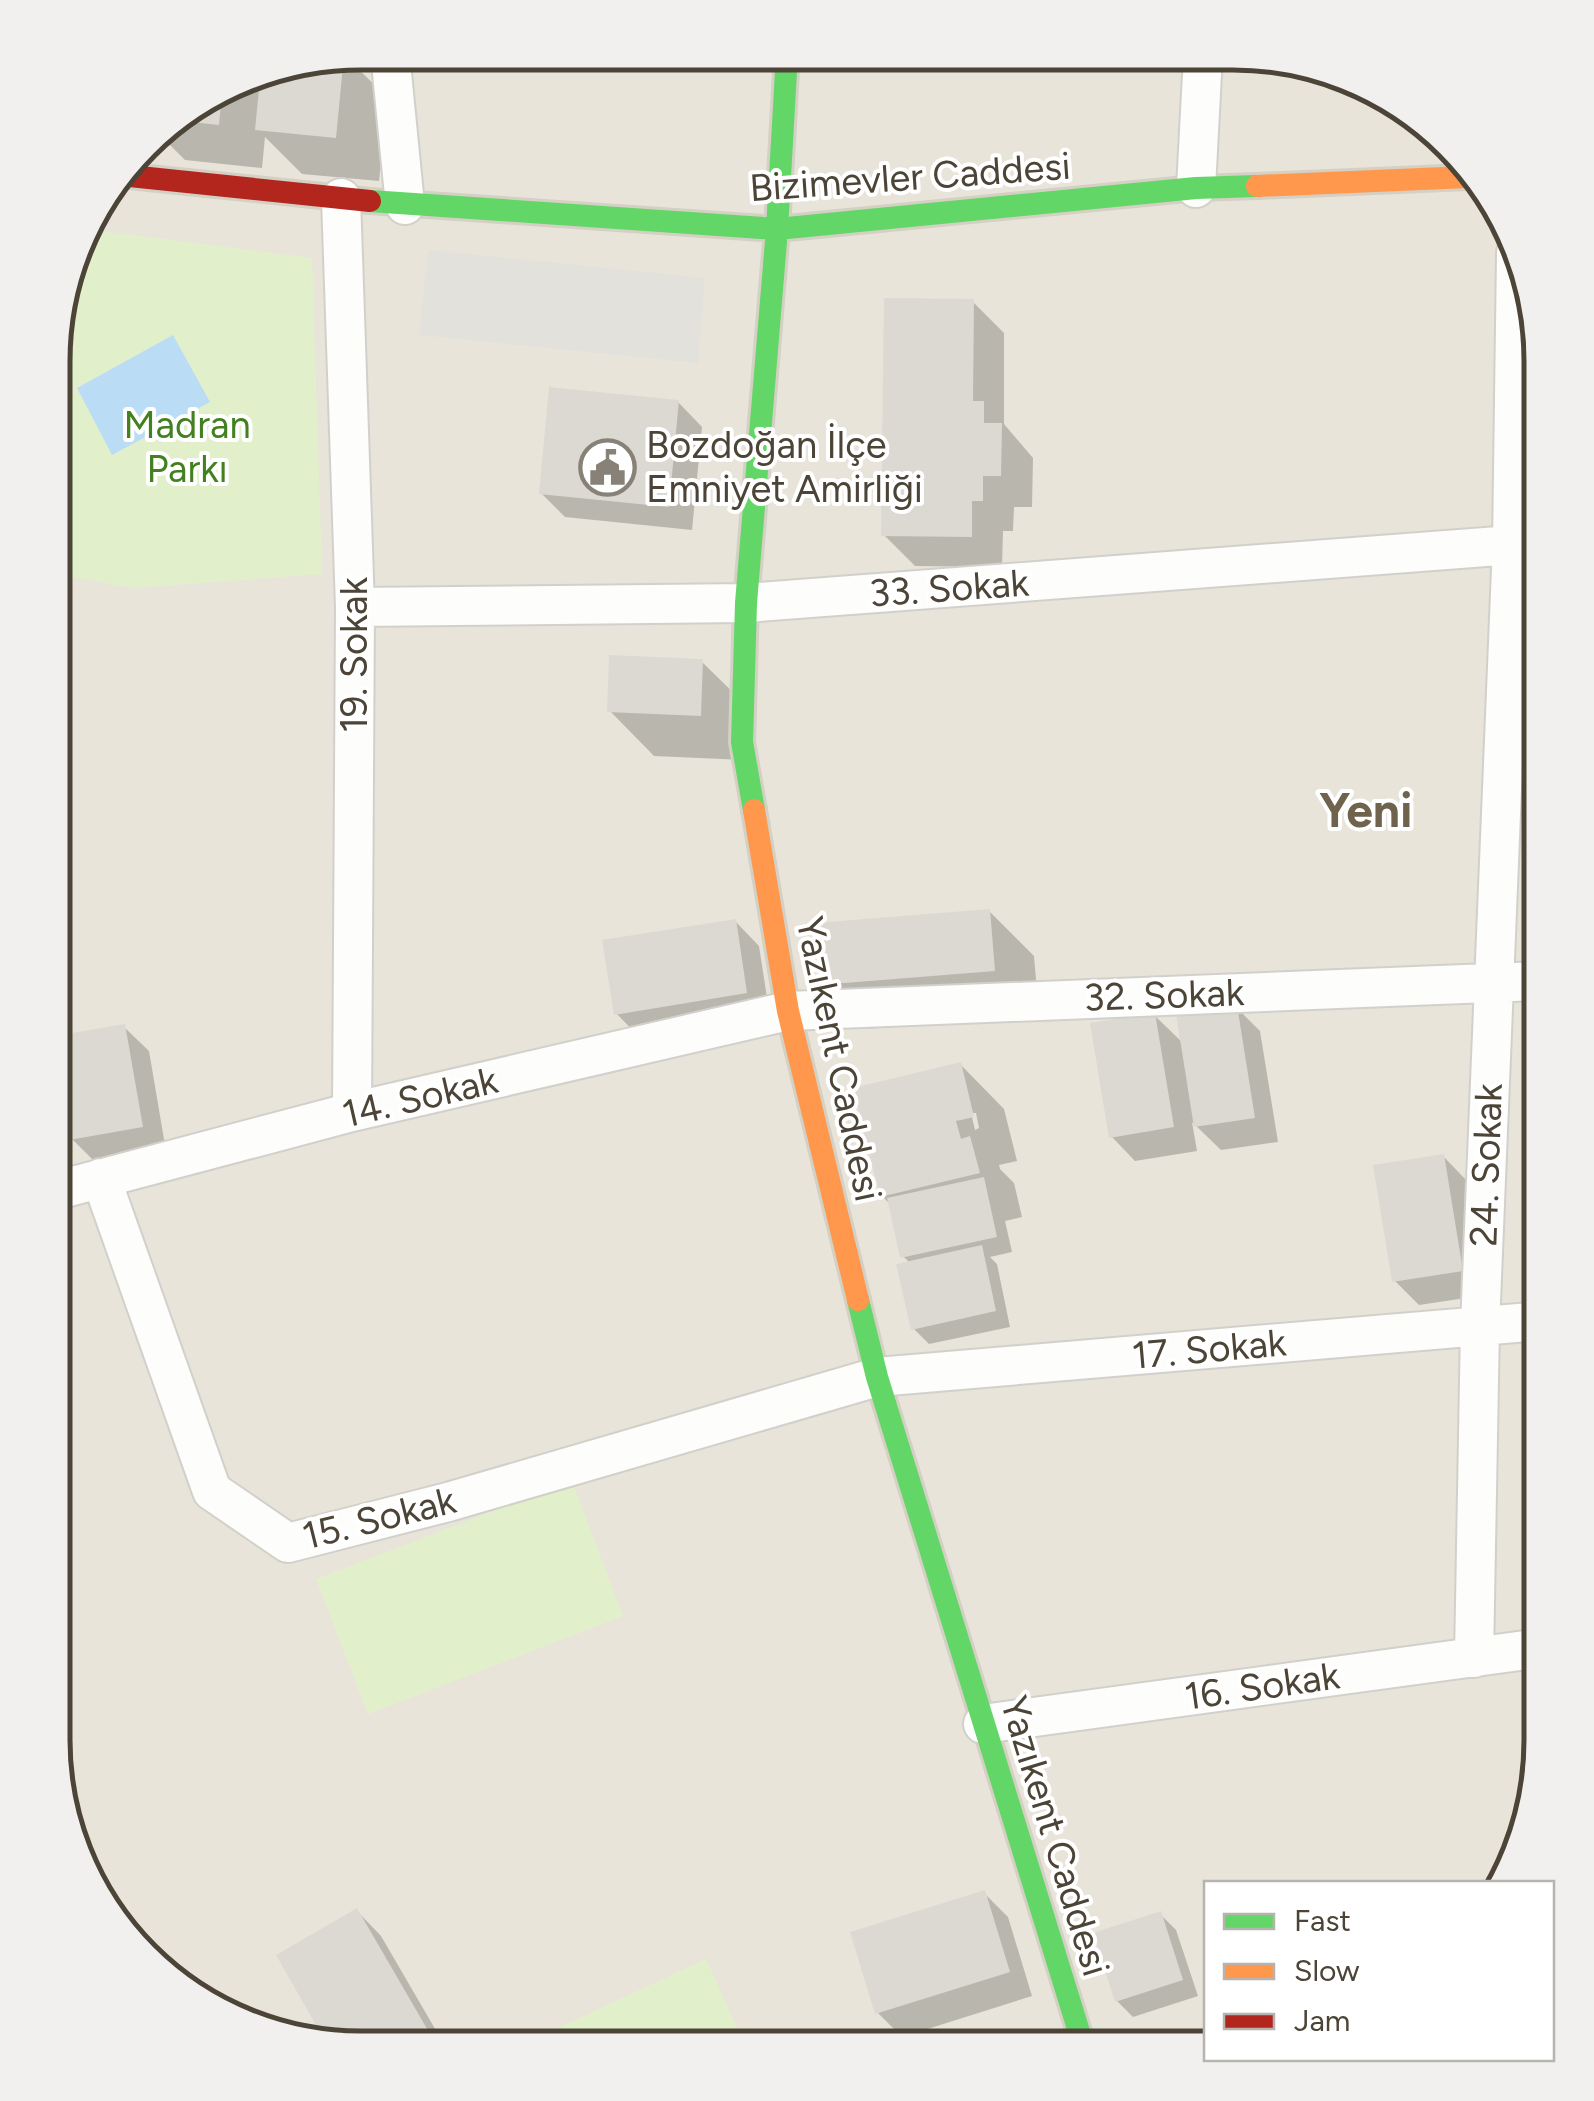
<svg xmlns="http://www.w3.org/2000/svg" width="1594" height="2101" font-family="Figtree,sans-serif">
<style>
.residential{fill:#e8e4da}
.green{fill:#e1f0cb}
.parking{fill:#e3e1dc}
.water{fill:#badcf5}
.shadow{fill:#0003;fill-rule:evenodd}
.building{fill:#dcd9d3}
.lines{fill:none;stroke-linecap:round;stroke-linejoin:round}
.street-casing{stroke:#d2d0ca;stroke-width:42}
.fast-casing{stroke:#d4d0c3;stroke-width:28}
.slow-casing{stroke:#d4d0c3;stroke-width:28}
.jam-casing{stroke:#d4d0c3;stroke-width:28}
.street{stroke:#fdfdfc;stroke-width:38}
.fast{stroke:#63d668;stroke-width:22}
.slow{stroke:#ff974d;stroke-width:22}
.jam{stroke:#b3261e;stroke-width:22}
.labels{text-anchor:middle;stroke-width:8;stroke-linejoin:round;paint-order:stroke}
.street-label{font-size:38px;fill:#4c4437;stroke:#fff}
.park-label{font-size:38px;fill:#438020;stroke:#fff}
.poi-label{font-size:38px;fill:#4c4437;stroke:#fff;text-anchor:start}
.district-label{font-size:48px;font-weight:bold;fill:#70634d;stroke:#fff}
.rim{fill:none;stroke:#4c4437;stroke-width:5}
</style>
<rect width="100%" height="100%" fill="#f4f2ed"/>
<path class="residential" d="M361,53l913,2 131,50 104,119 32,136v1401l-42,122 -293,1v164l-885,-2 -132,-50 -104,-119 -32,-136 2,-1421 39,-113 64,-78 103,-60z"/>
<path class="green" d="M86,229l226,29 10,316 -188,14 -79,-14v-254z
M572,1481l51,135 -255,98 -52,-135z
M706,1959l40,88h-213l-3,-6z"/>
<path class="parking" d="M428,250l277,28 -7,85 -279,-28z"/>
<path class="water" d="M173,335l37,67 -98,53 -35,-67z"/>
<path class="shadow" d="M344,55l44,43 -9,83 -77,-7 -37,-37 -3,31 -77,-8 -29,-29 101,-60 6,6 1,-8z
M973,302l31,31v91l29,34 -1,49h-18l-1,24h-10l-1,36 -87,-1 -31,-31z
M678,402l24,25 -10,103 -127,-13 -24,-24z
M702,662l45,44 -3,54 -90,-4 -44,-45z
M990,912l44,44 5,59 -173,14 -44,-45z
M735,921l24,25 11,71 -130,21 -24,-25z
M1236,1007l24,24 18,111 -57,8 -29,-28 5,29 -62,10 -24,-25 43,-121 30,29z
M124,1027l25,24 17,100 -70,12 -24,-24z
M960,1064l44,45 13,52 -18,4 1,4 14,14 8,34 -17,4 7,31 -22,5 7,7 13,63 -81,17 -16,-16 -3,-65 -7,-7 -11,-50 -10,-10zM971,1113h5l3,15 -4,2z
M1531,1086h10v52v-18l-11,-11z
M1443,1156l24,25 19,114 -67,10 -24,-24z
M984,1893l24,24 24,79 -130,41 -24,-24z
M357,1911l24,25 64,110h-114z
M1160,1914l16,16 22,66 -65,21 -16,-16z"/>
<path class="building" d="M344,55l-8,83 -81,-8 6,-61z
M222,92l-3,33 -46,-5z
M884,298l90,1 -1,102h11v22h18l-1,53h-18v25h-11v36l-91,-1z
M549,387l130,13 -10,107 -130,-13z
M609,655l94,4 -2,57 -94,-4z
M990,909l5,62 -176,14 -4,-62z
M736,919l11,74 -133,22 -12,-75z
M1237,1005l18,113 -61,9 -18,-113z
M1155,1013l19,114 -65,11 -19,-115z
M125,1024l18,103 -74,13 -15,-89v-15z
M961,1062l13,55 -18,4 5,18 9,-3 10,37 -100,24 -27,-109z
M1541,1083v27h-13v-26z
M1444,1154l19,117 -71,11 -19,-117z
M984,1177l13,60 -97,21 -13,-60z
M982,1245l14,66 -85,19 -15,-66z
M985,1890l25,82 -135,42 -25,-82z
M357,1908l80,138h-109l-52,-91z
M1161,1911l22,69 -68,22 -22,-69z"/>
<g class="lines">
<defs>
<path id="street" d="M390,53l15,152
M1196,188l7,-133
M341,198l14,409 -3,505
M355,607l391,-4 766,-58h29
M101,1178l111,313 76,52 160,-41 429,-125 664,-56
M54,1191l298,-79 436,-101 753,-30
M1474,1658l6,-332 32,-781 4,-292
M983,1724l558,-76"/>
<path id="fast" d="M370,201l407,28 419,-41 61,-2
M754,810l-12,-68 4,-139 31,-374 10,-175
M858,1300l19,77 207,671"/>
<path id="slow" d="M1257,186l211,-9
M754,810l34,201 70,289"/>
<path id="jam" d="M120,175l250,26"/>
</defs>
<use href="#street" class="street-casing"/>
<use href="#fast" class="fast-casing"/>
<use href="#slow" class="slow-casing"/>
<use href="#jam" class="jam-casing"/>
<use href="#street" class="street"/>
<use href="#fast" class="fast"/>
<use href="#slow" class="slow"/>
<use href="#jam" class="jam"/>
</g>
<defs>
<symbol id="civic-ring" viewBox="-11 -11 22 22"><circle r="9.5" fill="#fff" stroke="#878177" stroke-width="1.5"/><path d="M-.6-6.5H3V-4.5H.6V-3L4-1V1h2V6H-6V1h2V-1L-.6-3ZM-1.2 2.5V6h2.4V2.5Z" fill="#878177"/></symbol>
</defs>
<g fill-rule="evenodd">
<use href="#civic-ring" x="576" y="436" width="63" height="63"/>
</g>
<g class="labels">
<g class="street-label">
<text transform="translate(910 177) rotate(-4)" y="13">Bizimevler Caddesi</text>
<text transform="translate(949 588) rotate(-4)" y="13">33. Sokak</text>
<text transform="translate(354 655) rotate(-90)" y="13">19. Sokak</text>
<text transform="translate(1164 995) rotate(-2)" y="13">32. Sokak</text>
<text transform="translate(839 1059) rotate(78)" y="13">Yazıkent Caddesi</text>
<text transform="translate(420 1097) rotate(-13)" y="13">14. Sokak</text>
<text transform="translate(1486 1165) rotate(-88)" y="13">24. Sokak</text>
<text transform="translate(1209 1349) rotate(-5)" y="13">17. Sokak</text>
<text transform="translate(379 1518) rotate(-14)" y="13">15. Sokak</text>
<text transform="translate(1262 1686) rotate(-8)" y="13">16. Sokak</text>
<text transform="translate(1055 1836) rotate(73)" y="13">Yazıkent Caddesi</text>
</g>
<g class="park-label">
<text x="187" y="438">Madran<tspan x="187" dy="44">Parkı</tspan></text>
</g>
<g class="poi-label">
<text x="646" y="458">Bozdoğan İlçe<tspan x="646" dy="44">Emniyet Amirliği</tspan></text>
</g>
<g class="district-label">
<text x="1366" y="827">Yeni</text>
</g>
</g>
<path d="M0 0H1594V2101H0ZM361 70H1233A291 291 0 0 1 1524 361V1740A291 291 0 0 1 1233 2031H361A291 291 0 0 1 70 1740V361A291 291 0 0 1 361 70Z" fill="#f1f0ef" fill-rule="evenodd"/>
<path class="rim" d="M361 70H1233A291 291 0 0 1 1524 361V1740A291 291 0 0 1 1233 2031H361A291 291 0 0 1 70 1740V361A291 291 0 0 1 361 70Z"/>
<rect x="1204" y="1881" width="350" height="180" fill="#ffffff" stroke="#b7b4af" stroke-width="2.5"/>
<rect x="1224" y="1914" width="50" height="15" fill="#63d668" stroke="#b7b4af" stroke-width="2.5"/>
<text x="1294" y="1931" font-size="30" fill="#4c4437">Fast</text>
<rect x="1224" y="1964" width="50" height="15" fill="#ff974d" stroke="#b7b4af" stroke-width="2.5"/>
<text x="1294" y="1981" font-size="30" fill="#4c4437">Slow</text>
<rect x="1224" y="2014" width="50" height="15" fill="#b3261e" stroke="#b7b4af" stroke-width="2.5"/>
<text x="1294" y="2031" font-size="30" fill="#4c4437">Jam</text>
</svg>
